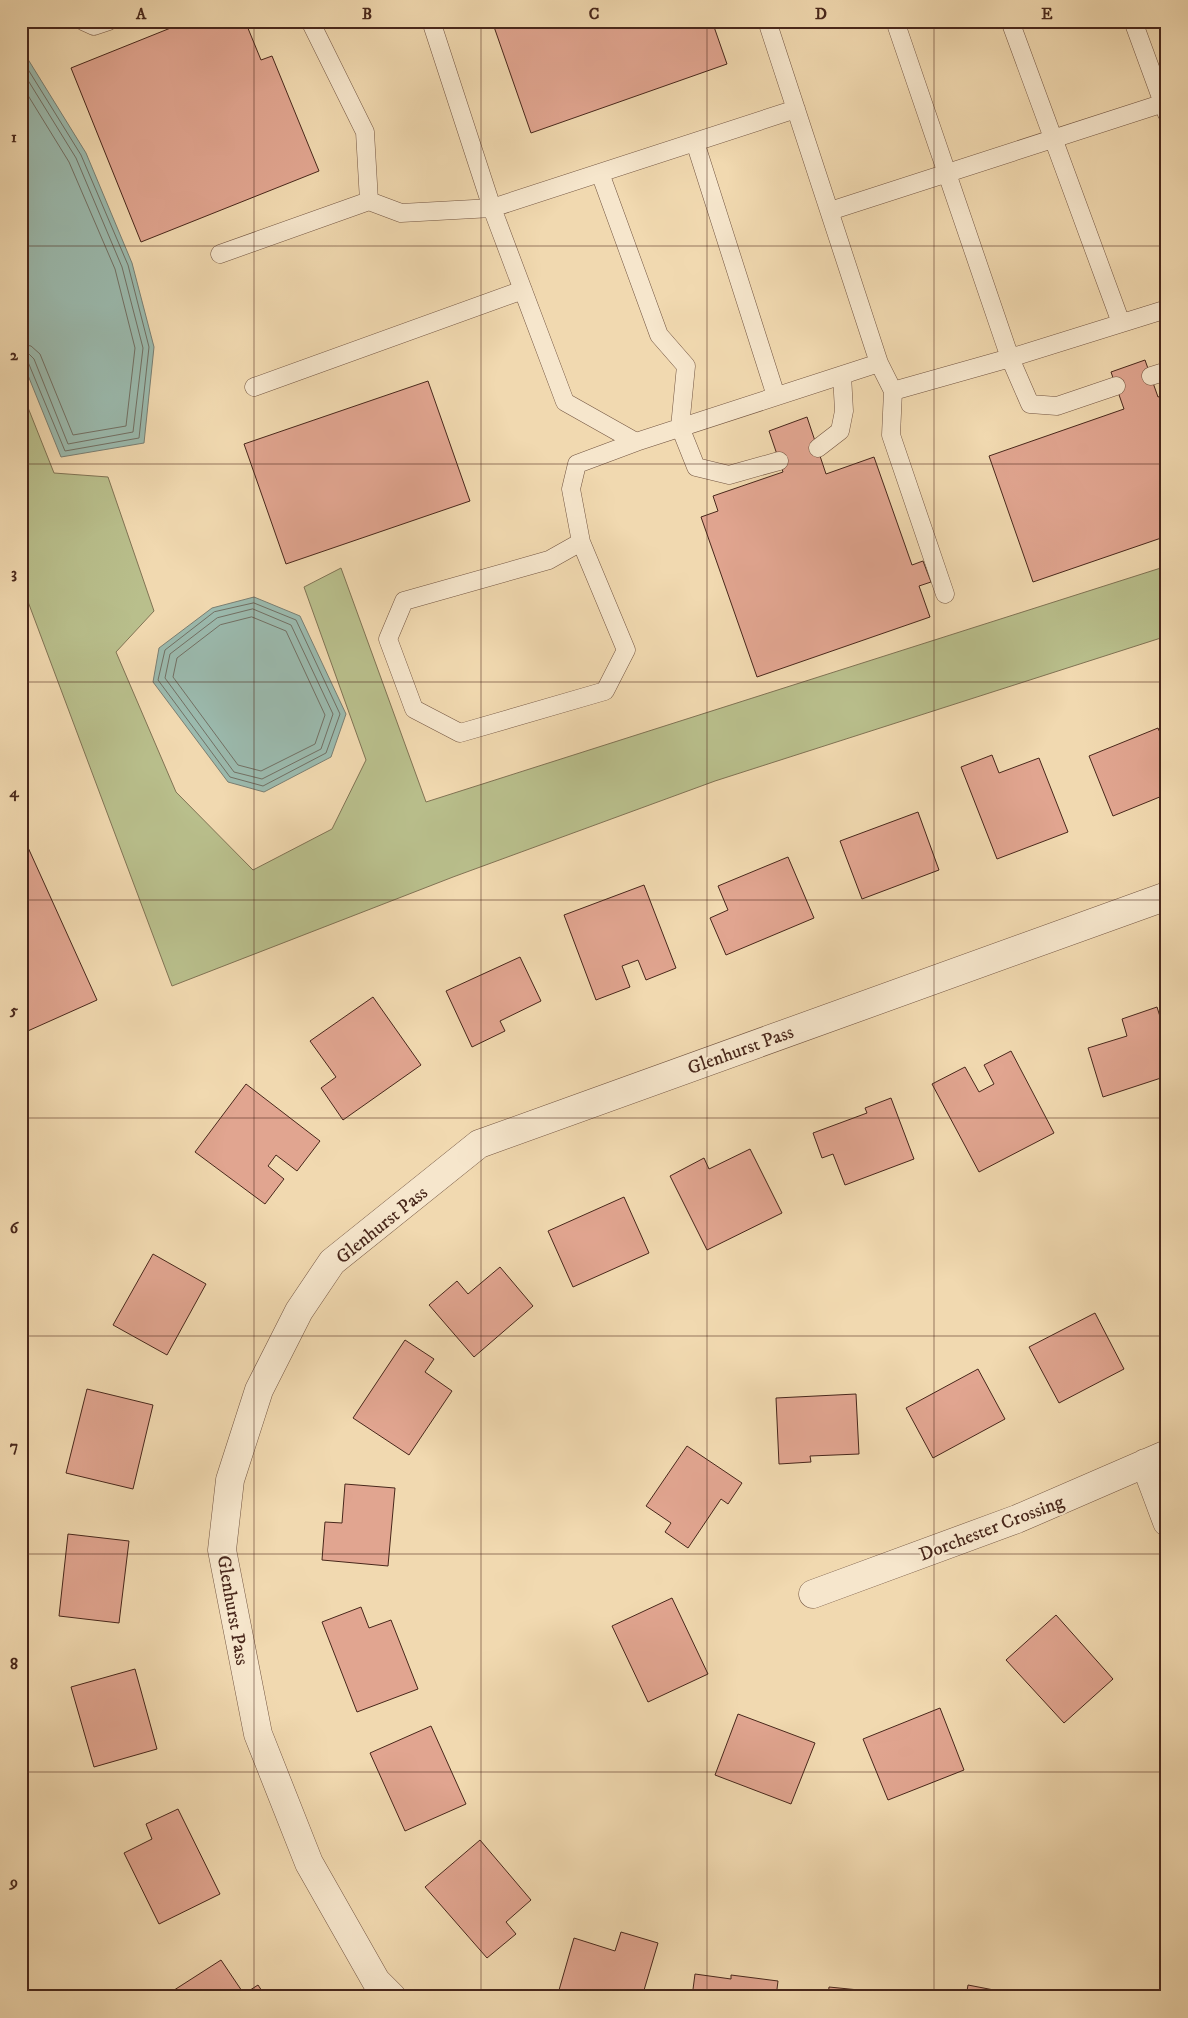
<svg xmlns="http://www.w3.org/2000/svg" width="1188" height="2018" font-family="'IM FELL DW Pica',serif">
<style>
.green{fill:#b9bf8c;stroke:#807354}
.water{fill:#9bbaae;stroke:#7a7f73}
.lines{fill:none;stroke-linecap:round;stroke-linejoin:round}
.shore{stroke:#727064;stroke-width:1}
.building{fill:#e1a590;stroke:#48271b}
.service-casing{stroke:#725440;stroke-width:19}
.minor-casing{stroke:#725440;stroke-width:29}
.service{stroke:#f6e6cc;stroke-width:18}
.minor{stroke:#f6e6cc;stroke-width:28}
.grid{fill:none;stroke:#48271b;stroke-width:1;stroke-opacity:0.55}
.labels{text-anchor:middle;stroke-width:4.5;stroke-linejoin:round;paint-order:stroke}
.street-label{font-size:19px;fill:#48271b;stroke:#f6e6cc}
.neatline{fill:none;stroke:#48271b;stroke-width:2}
.grid-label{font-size:16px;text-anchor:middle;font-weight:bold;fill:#48271b}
</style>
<rect width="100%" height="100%" fill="#f1d9b0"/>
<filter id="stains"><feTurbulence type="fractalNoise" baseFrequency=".004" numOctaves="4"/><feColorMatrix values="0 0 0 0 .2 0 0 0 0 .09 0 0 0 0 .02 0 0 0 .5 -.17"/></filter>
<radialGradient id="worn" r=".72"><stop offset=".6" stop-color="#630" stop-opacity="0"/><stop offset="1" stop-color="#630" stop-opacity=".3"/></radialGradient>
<path class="green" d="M21,390l33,83 54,4 46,134 -38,41 60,140 77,78 79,-41 34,-69 -62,-173 37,-19 85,234 741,-236v70l-452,145 -262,96 -281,109 -151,-403z"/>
<path class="water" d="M21,48l65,105 46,110 22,84 -10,96 -83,14 -40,-99z
M254,597l46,19 46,98 -15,43 -67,35 -36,-10 -75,-100 6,-34 53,-40z"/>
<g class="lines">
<path class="shore" d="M21,58l60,97 47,110 21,82 -10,91 -74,13 -37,-89 -7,-4
M21,69l55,89 46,109 21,81 -10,84 -65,12 -34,-85 -5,-5 -8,-2
M21,84l48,78 46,107 20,79 -9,78 -53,9 -33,-81 -9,-8 -10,-2
M254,603l42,17 44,94 -14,39 -63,33 -33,-9 -72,-97 7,-30 49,-38z
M253,609l38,16 42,89 -12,35 -59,30 -28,-7 -69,-94 5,-24 47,-36z
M252,617l34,14 39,84 -10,29 -54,27 -23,-6 -65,-88 4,-19 43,-33z"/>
</g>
<path class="building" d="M188,21h57l16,39 11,-4 47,115 -178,71 -70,-174z
M492,21h220l15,43 -196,69z
M1145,360l13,37 9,-3v142l-134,46 -44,-126 135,-47 -13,-37z
M428,381l42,120 -184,63 -42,-120z
M807,417l19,57 48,-17 38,108 11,-4 8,21 -12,4 11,31 -173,60 -56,-160 17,-6 -5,-15 70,-24 -14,-41z
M1158,728l9,21v45l-54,22 -24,-60z
M992,755l7,18 40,-15 29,74 -71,27 -36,-92z
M918,812l21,58 -77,29 -22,-58z
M21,832l76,168 -76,34z
M788,857l26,61 -88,37 -16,-37 18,-8 -10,-24z
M644,885l32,83 -30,12 -8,-20 -16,6 8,21 -34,13 -32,-85z
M520,957l21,44 -41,20 5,10 -33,16 -26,-56z
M373,997l48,68 -78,55 -22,-32 15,-11 -26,-36z
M1157,1007l10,32v37l-64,21 -15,-49 39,-12 -5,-17z
M1011,1051l43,82 -75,39 -47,-88 33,-17 14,25 15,-8 -10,-19z
M246,1084l74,57 -23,30 -21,-16 -8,11 16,13 -19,25 -70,-52z
M891,1098l23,61 -69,26 -12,-31 -11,4 -9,-25 54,-20 -2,-5z
M750,1149l32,64 -75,37 -37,-74 34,-18 5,11z
M624,1197l25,56 -76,34 -25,-56z
M153,1254l53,30 -39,71 -54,-30z
M500,1267l33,39 -59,51 -45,-52 28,-24 11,13z
M1095,1313l29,56 -65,34 -30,-56z
M405,1340l29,19 -9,13 27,19 -43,64 -56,-37z
M978,1369l27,50 -72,39 -27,-50z
M87,1389l66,16 -20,84 -67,-16z
M856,1394l3,60 -49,2 1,6 -32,2 -3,-66z
M687,1446l55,37 -14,21 -7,-5 -33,49 -23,-16 6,-9 -25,-17z
M345,1484l50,4 -7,78 -66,-6 3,-38 17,1z
M68,1534l61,7 -10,82 -60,-7z
M672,1598l36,76 -60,28 -36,-76z
M361,1607l8,21 22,-8 27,69 -61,23 -35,-90z
M1056,1615l57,64 -49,44 -58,-63z
M135,1669l22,80 -63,18 -23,-80z
M940,1708l24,62 -76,30 -25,-61z
M738,1714l77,29 -24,61 -76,-29z
M431,1726l35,78 -61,27 -35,-78z
M178,1809l42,85 -61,30 -35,-71 28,-14 -6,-15z
M480,1840l51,60 -25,22 10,12 -29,24 -62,-71z
M621,1932l37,11 -16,54h-85l17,-59 41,13z
M221,1960l23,34 14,-9 8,12h-96l-2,-3z
M695,1974l36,5v-4l47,6 -2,16h-84z
M968,1985l62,12h-64z
M829,1987l80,8v2h-81z"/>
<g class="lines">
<defs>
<path id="service" d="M83,21l11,5 15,-5
M310,21l55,111 4,69
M431,21l61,187 73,194 71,40 243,-79 14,28 117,-33 157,-49
M767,21l112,342
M895,21l115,337 20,46 27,2 59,-20
M1010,21l111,302
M1133,21l34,93
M695,142l81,254
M600,173l59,162 27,31 -6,61 16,40 33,8 50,-14
M830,211l337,-109
M220,254l149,-53 32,12 91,-5 304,-99
M1151,376l16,-5
M254,387l269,-97
M893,391l-2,44 54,159
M818,448l22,-17 4,-20 -2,-36
M581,542l-32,18 -145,41 -16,38 26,70 46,24 145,-42 21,-41 -45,-108 -10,-53 6,-25 59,-22"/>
<path id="minor" d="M1145,1463l22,59
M813,1594l204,-75 150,-65
M392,1997l-16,-16 -67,-118 -51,-129 -36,-184 8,-70 29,-90 40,-79 33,-49 147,-118 688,-248"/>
</defs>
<use href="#service" class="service-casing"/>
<use href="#minor" class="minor-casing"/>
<use href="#service" class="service"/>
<use href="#minor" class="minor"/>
</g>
<path class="grid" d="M254,21v1976M481,21v1976M707,21v1976M934,21v1976M21,246h1146M21,464h1146M21,682h1146M21,900h1146M21,1118h1146M21,1336h1146M21,1554h1146M21,1772h1146"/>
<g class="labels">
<g class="street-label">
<text transform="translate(740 1049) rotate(-20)" y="7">Glenhurst Pass</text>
<text transform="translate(381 1224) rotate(-39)" y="7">Glenhurst Pass</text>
<text transform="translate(991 1527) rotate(-21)" y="7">Dorchester Crossing</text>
<text transform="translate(234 1610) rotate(80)" y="7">Glenhurst Pass</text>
</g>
</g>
<rect width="1188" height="2018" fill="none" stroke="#f1d9b0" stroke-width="55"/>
<rect x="28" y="28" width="1132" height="1962" class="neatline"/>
<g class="grid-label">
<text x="141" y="19">A</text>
<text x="367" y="19">B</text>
<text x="594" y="19">C</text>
<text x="821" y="19">D</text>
<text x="1047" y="19">E</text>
<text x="14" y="142">1</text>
<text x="14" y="360">2</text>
<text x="14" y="578">3</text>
<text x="14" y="797">4</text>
<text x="14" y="1015">5</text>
<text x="14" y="1233">6</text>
<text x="14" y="1451">7</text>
<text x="14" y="1669">8</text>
<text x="14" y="1887">9</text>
</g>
<rect width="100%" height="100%" filter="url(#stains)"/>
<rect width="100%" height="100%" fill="url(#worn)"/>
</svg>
